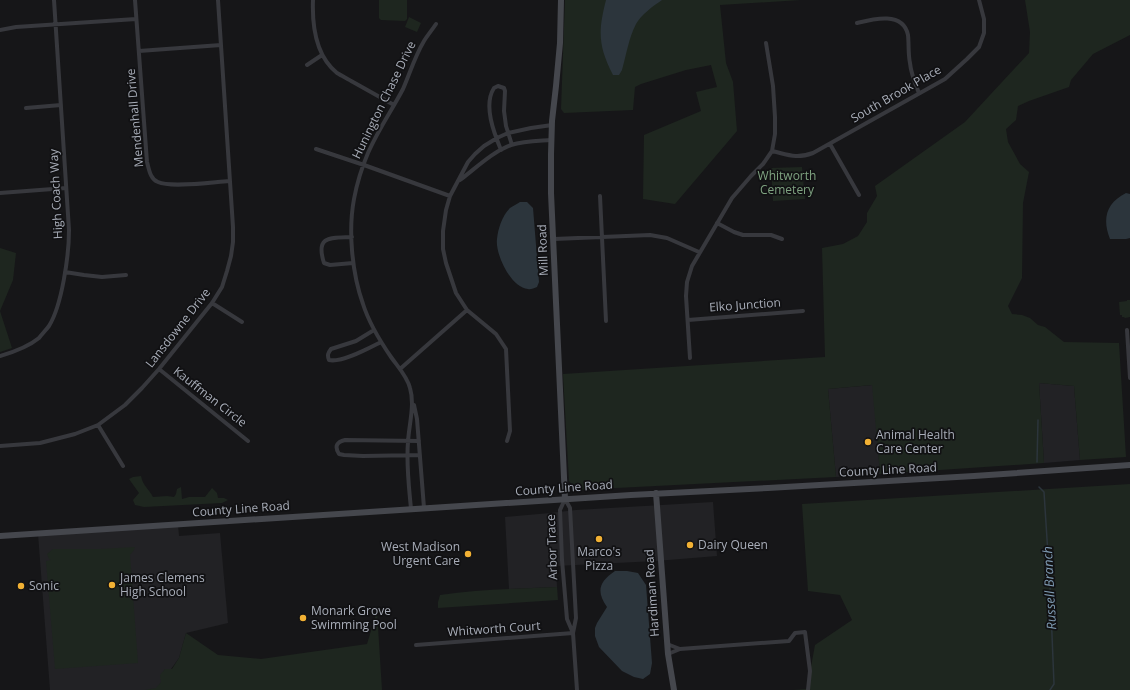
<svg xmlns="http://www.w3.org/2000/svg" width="1130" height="690" font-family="'Open Sans',sans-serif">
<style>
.built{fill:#222225}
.green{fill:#1e261f}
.water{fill:#2c353c}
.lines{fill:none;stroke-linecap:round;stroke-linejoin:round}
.stream{stroke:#2c353c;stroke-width:1.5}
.street{stroke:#37383d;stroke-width:4}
.secondary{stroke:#45474d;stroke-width:6}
.poi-dot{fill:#f2b134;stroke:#111113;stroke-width:1.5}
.labels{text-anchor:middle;stroke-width:3.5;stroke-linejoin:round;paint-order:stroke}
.street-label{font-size:12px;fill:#a8adb8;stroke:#111113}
.park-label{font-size:12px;fill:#7fa381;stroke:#111113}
.poi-label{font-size:12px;fill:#a8adb8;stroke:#111113;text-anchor:start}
.water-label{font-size:13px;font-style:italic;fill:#7f9bb3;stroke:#111113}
</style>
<rect width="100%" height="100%" fill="#161618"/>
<path class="built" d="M1039,383l35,3 6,74 -36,3z
M873,385l7,89 -44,3 -8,-88z
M713,502l4,54 -61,5 -100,5 1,21 -48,2 -4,-72 45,-4 26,-3z
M178,525l1,11 41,-3 8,90 -42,10 -7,25 -8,11 2,21h-123l-12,-156z"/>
<path class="green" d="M379,0h28v19l-2,2 -24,-1 -2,-2z
M565,0h236l-81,5 6,58 7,19 4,49 -62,73 -32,-5 1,-64 57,-24 -5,-19 21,-5 -6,-22 -25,5 -45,14 -6,3 -2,23 -69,3 -3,-4z
M1025,0h105v35l-37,19 -22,26 -2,7 -40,14 -11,5 -2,14 -10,9 2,13 12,22 9,8 -6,31 -1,75 -14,28 4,8 10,1 8,3 8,7 7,2 19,15 55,1 7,114 -46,3 -6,-74 -35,-3 5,80 -164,11 -8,-89 -44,4 8,88 -259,13 -8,-9 -6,-107 262,-17 -3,-109 21,-4 15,-8 9,-14v-9l10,-17 -2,-10 90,-64 64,-69 1,-21z
M409,17l12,6 -4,9 -12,-5z
M802,167l3,32 -32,2 -2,-33z
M0,248l16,5 -3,27 -13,31 12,37 -12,4z
M1127,300h3v17l-5,1 -1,-1h-2v-2h-2l-1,-13 8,-1z
M141,476c2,10 8,13 12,21l14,-1 7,1 2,-3 1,-5 4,-2 1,12 7,-2h16l7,-9 5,5 1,5h6l4,2 -6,3 -78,4 -9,-2 -2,-5 6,-7 -10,-14 4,-2z
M1130,484v206h-337l14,-1 8,-44 37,-25 -12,-25 -32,-4 -6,-87z
M135,547l-1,3 -4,5 8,108 -83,6 -9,-108 5,-1 -2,-1 -2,-5 6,-5h48z
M557,587l1,13 -120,8v-6l2,-7c39,-6 78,-6 117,-8z
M377,611l5,79h-237l11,-2 5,-6 -1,-7 5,-6h7l7,-11 7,-25 32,22 43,4 106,-15z"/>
<path class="water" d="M606,0h56c-9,6 -21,15 -26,24 -7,13 -10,32 -14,46l-3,5h-6c-15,-29 -15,-44 -7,-75z
M1126,193l4,1v44l-4,1h-16c-8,-20 -4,-36 16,-46z
M520,202h7l6,6 6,74 -2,5c-3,1 -7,3 -9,2 -17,-1 -33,-35 -31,-50 1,-10 5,-23 13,-31 3,-2 7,-4 10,-6z
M615,571h12l11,2 8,12 6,78 -2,11 -7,5 -9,-2 -12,-6 -23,-24 -4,-11v-8l2,-5 10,-16c-11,-16 -8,-25 8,-36z"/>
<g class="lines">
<path class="stream" d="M1037,462l1,-42
M1039,487l5,5 6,94 4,98 -4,6"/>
<path class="street" d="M135,0l12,162c2,7 3,17 11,20 13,6 55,0 71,-1
M313,0c-1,26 3,56 24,73 5,3 11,6 16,9 14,8 27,15 41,23
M857,23c16,-4 46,-12 51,12 1,9 0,19 2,28 1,11 5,20 9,30
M0,30l16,-3 120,-8
M139,51l82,-6
M307,65l15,-10
M26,108l35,-3
M830,144l29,51
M316,149l48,16 86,31
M501,150c-7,-17 -18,-45 -7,-62l4,-2 6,2 1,3 -1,20 2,15 6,19
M772,151c17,4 24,8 41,2l132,-74 22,-20 12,-12 5,-14v-14l-5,-19
M460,180c16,-12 32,-28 51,-35 13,-4 27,-4 40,-5
M0,193l66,-5
M600,196l6,125
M717,223l17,9 9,3h28l11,4
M352,237c-21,1 -37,-2 -28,26l6,2 23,-2
M554,239l96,-4 17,3 32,14
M65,272l19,3 18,2 24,-2
M212,303l30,19
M688,320l115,-9
M374,330l-18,11 -25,8c-3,4 -4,6 -2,11 13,3 40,-12 52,-18
M1127,330l3,48
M0,356c14,-4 28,-9 39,-18 3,-4 7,-8 10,-12 13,-21 20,-71 20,-96l-15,-230
M690,358l-4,-62 1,-14 5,-16 40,-68 19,-22 12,-12 9,-13 3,-17v-17l-2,-31 -7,-43
M159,369l89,72
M400,369l67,-59
M414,405l3,14 7,89
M98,425l25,41
M419,441l-74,-1c-8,2 -11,6 -6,14l5,1 19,1 57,-1
M507,441l3,-10 -4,-82 -10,-15 -29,-24 -11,-17 -10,-30 -3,-14v-18l3,-21 4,-14 18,-34 7,-8 9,-8 13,-8 11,-5 23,-5 21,-3
M0,446l40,-3 35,-9 23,-9 27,-20 17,-17 17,-19 53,-66 10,-16 5,-16 4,-15 2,-14v-15l-15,-227
M565,499l5,9 6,110 -3,15 4,57
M565,499l-5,11 2,50 5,59 6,14
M411,509c-2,-22 -5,-45 -3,-67 1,-18 7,-37 2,-54 -3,-12 -12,-21 -19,-31 -11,-16 -22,-34 -28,-53 -11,-31 -15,-73 -9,-105 3,-16 8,-32 14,-46 10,-23 24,-43 35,-64 7,-16 12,-33 21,-48 3,-5 8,-11 12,-17
M667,644l13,5
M416,645l157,-12
M668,654l12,-5 109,-8 6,-8 10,-1 5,39 -2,19"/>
<path class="secondary" d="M561,0l-1,43 -4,43 -4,35 -1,33v39l14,306
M656,493l12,161 6,36
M0,536l631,-41 137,-7 206,-12 156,-11"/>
</g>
<g class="poi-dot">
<circle cx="868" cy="442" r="4"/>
<circle cx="599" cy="539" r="4"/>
<circle cx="690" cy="545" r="4"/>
<circle cx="468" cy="554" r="4"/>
<circle cx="112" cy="585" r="4"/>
<circle cx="21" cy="586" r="4"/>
<circle cx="303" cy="618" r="4"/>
</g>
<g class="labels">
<g class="street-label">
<text transform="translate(896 94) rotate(-30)" y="4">South Brook Place</text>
<text transform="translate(384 100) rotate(-64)" y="4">Hunington Chase Drive</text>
<text transform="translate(135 118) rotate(-95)" y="4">Mendenhall Drive</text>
<text transform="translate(56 194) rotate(-93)" y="4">High Coach Way</text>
<text transform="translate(543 250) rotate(-92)" y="4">Mill Road</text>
<text transform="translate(745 305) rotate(-4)" y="4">Elko Junction</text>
<text transform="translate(178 328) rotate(-52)" y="4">Lansdowne Drive</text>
<text transform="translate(210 397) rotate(38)" y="4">Kauffman Circle</text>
<text transform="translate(888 470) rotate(-3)" y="4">County Line Road</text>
<text transform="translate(564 488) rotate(-4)" y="4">County Line Road</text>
<text transform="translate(241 509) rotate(-4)" y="4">County Line Road</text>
<text transform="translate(552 547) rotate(-92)" y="4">Arbor Trace</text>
<text transform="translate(652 593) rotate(-94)" y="4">Hardiman Road</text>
<text transform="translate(494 629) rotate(-4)" y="4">Whitworth Court</text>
</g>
<g class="park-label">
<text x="787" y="180">Whitworth<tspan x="787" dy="14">Cemetery</tspan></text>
</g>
<g class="poi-label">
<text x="876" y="439">Animal Health<tspan x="876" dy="14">Care Center</tspan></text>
<text x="698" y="549">Dairy Queen</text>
<text x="460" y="551" text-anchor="end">West Madison<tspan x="460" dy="14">Urgent Care</tspan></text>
<text x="599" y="556" text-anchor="middle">Marco's<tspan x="599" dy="14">Pizza</tspan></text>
<text x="120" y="582">James Clemens<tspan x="120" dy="14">High School</tspan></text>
<text x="29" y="590">Sonic</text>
<text x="311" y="615">Monark Grove<tspan x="311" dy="14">Swimming Pool</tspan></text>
</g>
<g class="water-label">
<text transform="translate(1049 588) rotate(-93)" y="5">Russell Branch</text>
</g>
</g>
</svg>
